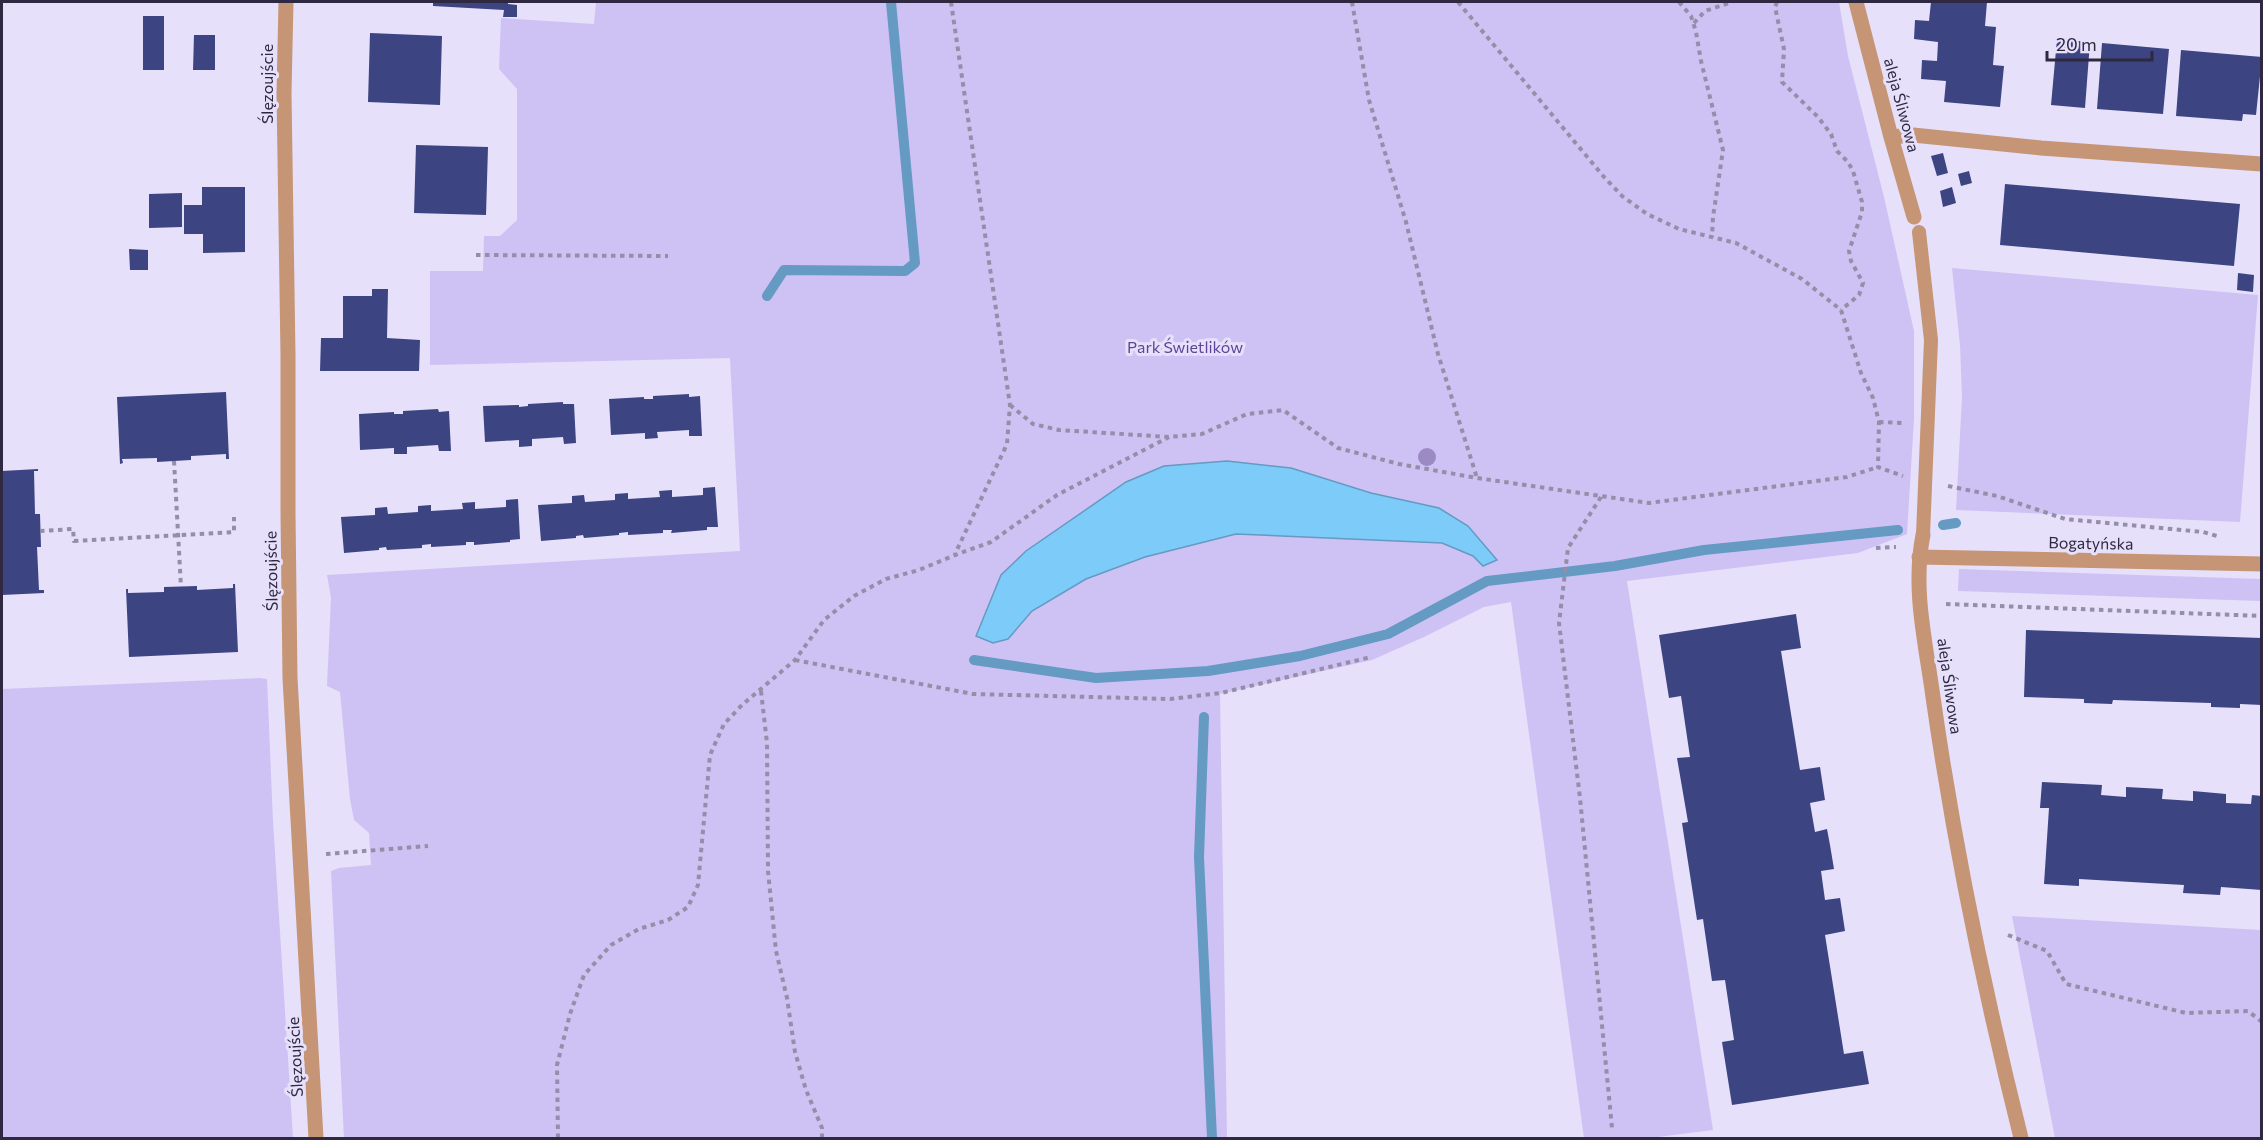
<svg xmlns="http://www.w3.org/2000/svg" width="2263" height="1140" font-family="Commissioner,sans-serif">
<style>
.green{fill:#cec2f4}
.water{fill:#7ccbf9;stroke:#659ac2;stroke-width:1.5}
.lines{fill:none;stroke-linecap:round;stroke-linejoin:round}
.stream{stroke:#659ac2;stroke-width:10}
.building{fill:#3c4481}
.path{stroke:#948ea8;stroke-width:4;stroke-dasharray:4.5 4.5;stroke-linecap:butt}
.service{stroke:#c59575;stroke-width:14}
.minor{stroke:#c59575;stroke-width:15}
.tree{fill:#9b8ac4}
.labels{text-anchor:middle;stroke-width:6;stroke-linejoin:round;paint-order:stroke}
.street-label{font-size:16px;fill:#2f2841;stroke:#e6e0fb}
.park-label{font-size:16px;fill:#5e4497;stroke:#e6e0fb}
</style>
<rect width="100%" height="100%" fill="#e6e0fb"/>
<path class="green" d="M596,2h1243l9,54 36,141 30,134v88l-7,115 -49,19 -231,28 86,549 -63,8h-66l-73,-536 -27,5 -60,30 -52,23 -152,34 7,444h-883l-13,-267 8,-3 32,-3 -2,-32 -15,-13 -4,-21 -10,-107 -13,-6 4,-88 -4,-23 413,-24 -10,-193 -300,7v-94h53l1,-35h16l17,-16v-131l-18,-20 2,-51 93,6z
M1952,268l306,27 -18,227 -284,-12 6,-113 -2,-52z
M1959,569l302,10v22l-303,-10z
M259,678l8,1 6,142 20,317h-291v-449z
M2012,916l249,14v208h-206z"/>
<path class="water" d="M1227,461l64,7 80,25 68,15 29,18 29,34 -14,6 -10,-10 -31,-13 -206,-9 -91,23 -59,22 -54,32 -24,28 -15,4 -17,-7 25,-61 25,-24 100,-69 38,-16z"/>
<g class="lines">
<path class="stream" d="M767,296l17,-26 121,1 10,-8 -24,-261
M1943,525l13,-2
M974,660l122,18 112,-7 92,-15 88,-22 99,-53 128,-15 89,-16 194,-20
M1204,717l-5,140 13,281"/>
</g>
<path class="building" d="M433,2h75v2l9,1v12h-14l1,-7 -71,-4z
M1931,2h56l-2,24 11,1 -3,38 11,1 -4,41 -56,-5 2,-21 -25,-2 1,-19 15,1 1,-19 -24,-3 1,-19 14,1z
M143,16h21v54h-21z
M370,33l72,3 -2,69 -72,-3z
M194,35h21v35h-22z
M2057,39l33,3 -5,66 -34,-3z
M2102,43l67,6 -6,65 -66,-5z
M2181,50l81,7 -6,58 -13,-1 -1,7 -66,-5z
M416,145l72,2 -2,68 -72,-2z
M1943,153l5,20 -11,3 -6,-20z
M1969,171l3,12 -11,3 -3,-12z
M2005,184l235,20 -6,62 -234,-21z
M202,187h43v65l-42,1v-19h-19v-29h18z
M1952,187l4,16 -13,4 -3,-16z
M182,193v34l-33,1v-34z
M129,249l19,1v20h-18z
M2238,273l16,2 -1,17 -16,-2z
M372,289h16l-1,49 33,2 -1,31h-99l1,-33h22v-42h29z
M226,392l3,67h-3v-5l-35,2v4l-34,2v-4l-35,1 1,4 -3,1 -3,-67z
M689,394v3l11,-1 2,40h-13v-6l-32,2 1,6 -13,1v-6l-34,2 -2,-36 35,-2v2h9v-3z
M563,402v2h11l2,39 -12,1 -1,-7 -31,2v7l-13,1v-7l-34,2 -2,-36 36,-1v2l9,-1v-2z
M438,409l1,3 10,-1 2,40h-12l-1,-6 -31,2v7h-13v-6l-34,2 -1,-36 35,-2v2h9v-3z
M38,469v2h-4l1,43h5l1,33h-4l2,43h5v3l-42,2v-124z
M715,487l3,40h-11v3l-36,3 1,-3h-9v3l-35,2v-3l-9,1v2l-35,3 -1,-3 -7,1v2l-35,3 -3,-36 34,-2v-7l12,-1 1,7 30,-2v-6l13,-1v6l32,-2 -1,-6 13,-1v7l31,-2v-7z
M518,499l2,40 -10,1v2l-36,3v-3h-8v3l-35,2v-3l-9,1v3l-35,2 -1,-3 -7,1v2l-35,3 -3,-36 34,-2v-7l12,-1 1,7 30,-2v-6l13,-1v6l32,-2 -1,-6 13,-1v7l31,-2v-7z
M233,584h2l3,68 -109,5 -3,-68h2v4l36,-1v-5l33,-1v4l36,-2z
M1796,614l5,34 -20,3 19,119 20,-3 5,33 -15,3 5,29 12,-3 3,16 4,24 -13,2 4,29 15,-2 5,33 -20,4 19,119 19,-3 6,33 -137,21 -10,-63 12,-2 -9,-60 -13,1 -9,-62 -6,1 -15,-97 6,-1 -11,-64 13,-1 -9,-61 -12,2 -10,-63z
M2026,630l236,8v67l-22,-1v4l-29,-1v-4l-98,-3 -1,4 -28,-1v-4l-60,-2z
M2042,782l60,3 -1,10 25,2v-10l37,2 -1,10 31,2v-10l33,3v9l25,1 1,-9 10,1v94l-41,-3 -1,8 -37,-2 1,-8 -105,-6v7l-35,-2 5,-76h-9z"/>
<g class="lines">
<path class="path" d="M951,2l59,403 -3,39 -52,110
M1352,2l17,98 37,122 32,132 39,124
M1458,2l146,175 18,19 25,18 32,15 57,14 66,36 39,31 20,63 12,25 6,24 -1,45 25,9
M1679,2l12,14 5,16 5,29 22,89 -10,67 -1,20
M1777,2l-2,5 9,42 -2,33 36,35 13,17 6,17 11,11 5,9 9,31v10l-13,39 2,10 12,22 -4,12 -18,15
M1694,23l11,-12 27,-9
M476,255l192,1
M1010,405l23,19 26,6 110,7 33,-3 45,-20 36,-4 55,38 61,16 78,14 172,25 198,-26 31,-10
M1879,422l24,1
M174,461l7,126
M1948,486l49,10 68,23 138,13 14,4
M1601,497l-33,51 -9,75 21,175 32,330
M40,531l33,-2 1,12 160,-9v-15
M1876,548l20,-1
M1946,604l316,12
M795,660l178,34 197,5 51,-6 150,-36
M761,691l6,52 1,128 8,80 11,47 8,54 11,38 16,38v10
M326,854l102,-8
M2008,935l39,16 19,33 120,29 62,-2 14,11
M558,1138l-1,-73 13,-51 14,-39 27,-30 28,-16 29,-9 20,-13 10,-22 12,-130 14,-31 18,-19 53,-45 29,-40 30,-24 32,-17 33,-9 36,-15 36,-13 66,-47 112,-58"/>
<path class="service" d="M1919,232l12,108 -8,195"/>
<path class="minor" d="M286,2l-2,91 4,262v159l2,164 26,460
M1856,2l35,135 23,80
M1891,137l22,-2 128,13 220,16
M1923,535c-11,54 3,109 10,162 21,148 52,297 88,441
M1919,557l343,7"/>
</g>
<circle class="tree" cx="1427" cy="457" r="9"/>
<g class="labels">
<g class="street-label">
<text transform="translate(267 84) rotate(-90)" y="6">Ślęzoujście</text>
<text transform="translate(1902 105) rotate(75)" y="6">aleja Śliwowa</text>
<text transform="translate(2091 543) rotate(1)" y="6">Bogatyńska</text>
<text transform="translate(271 571) rotate(-91)" y="6">Ślęzoujście</text>
<text transform="translate(1950 686) rotate(82)" y="6">aleja Śliwowa</text>
<text transform="translate(295 1057) rotate(-93)" y="6">Ślęzoujście</text>
</g>
<g class="park-label">
<text x="1185" y="353">Park Świetlików</text>
</g>
</g>
<rect width="2263" height="1140" fill="none" stroke="#2f2841" stroke-width="6"/>
<path d="M2047 51v9h105v-9" fill="none" stroke="#2f2841" stroke-width="3"/>
<text x="2056" y="51" font-size="18" fill="#2f2841" stroke="#e6e0fb" stroke-width="4.5" paint-order="stroke">20 m</text>
</svg>
